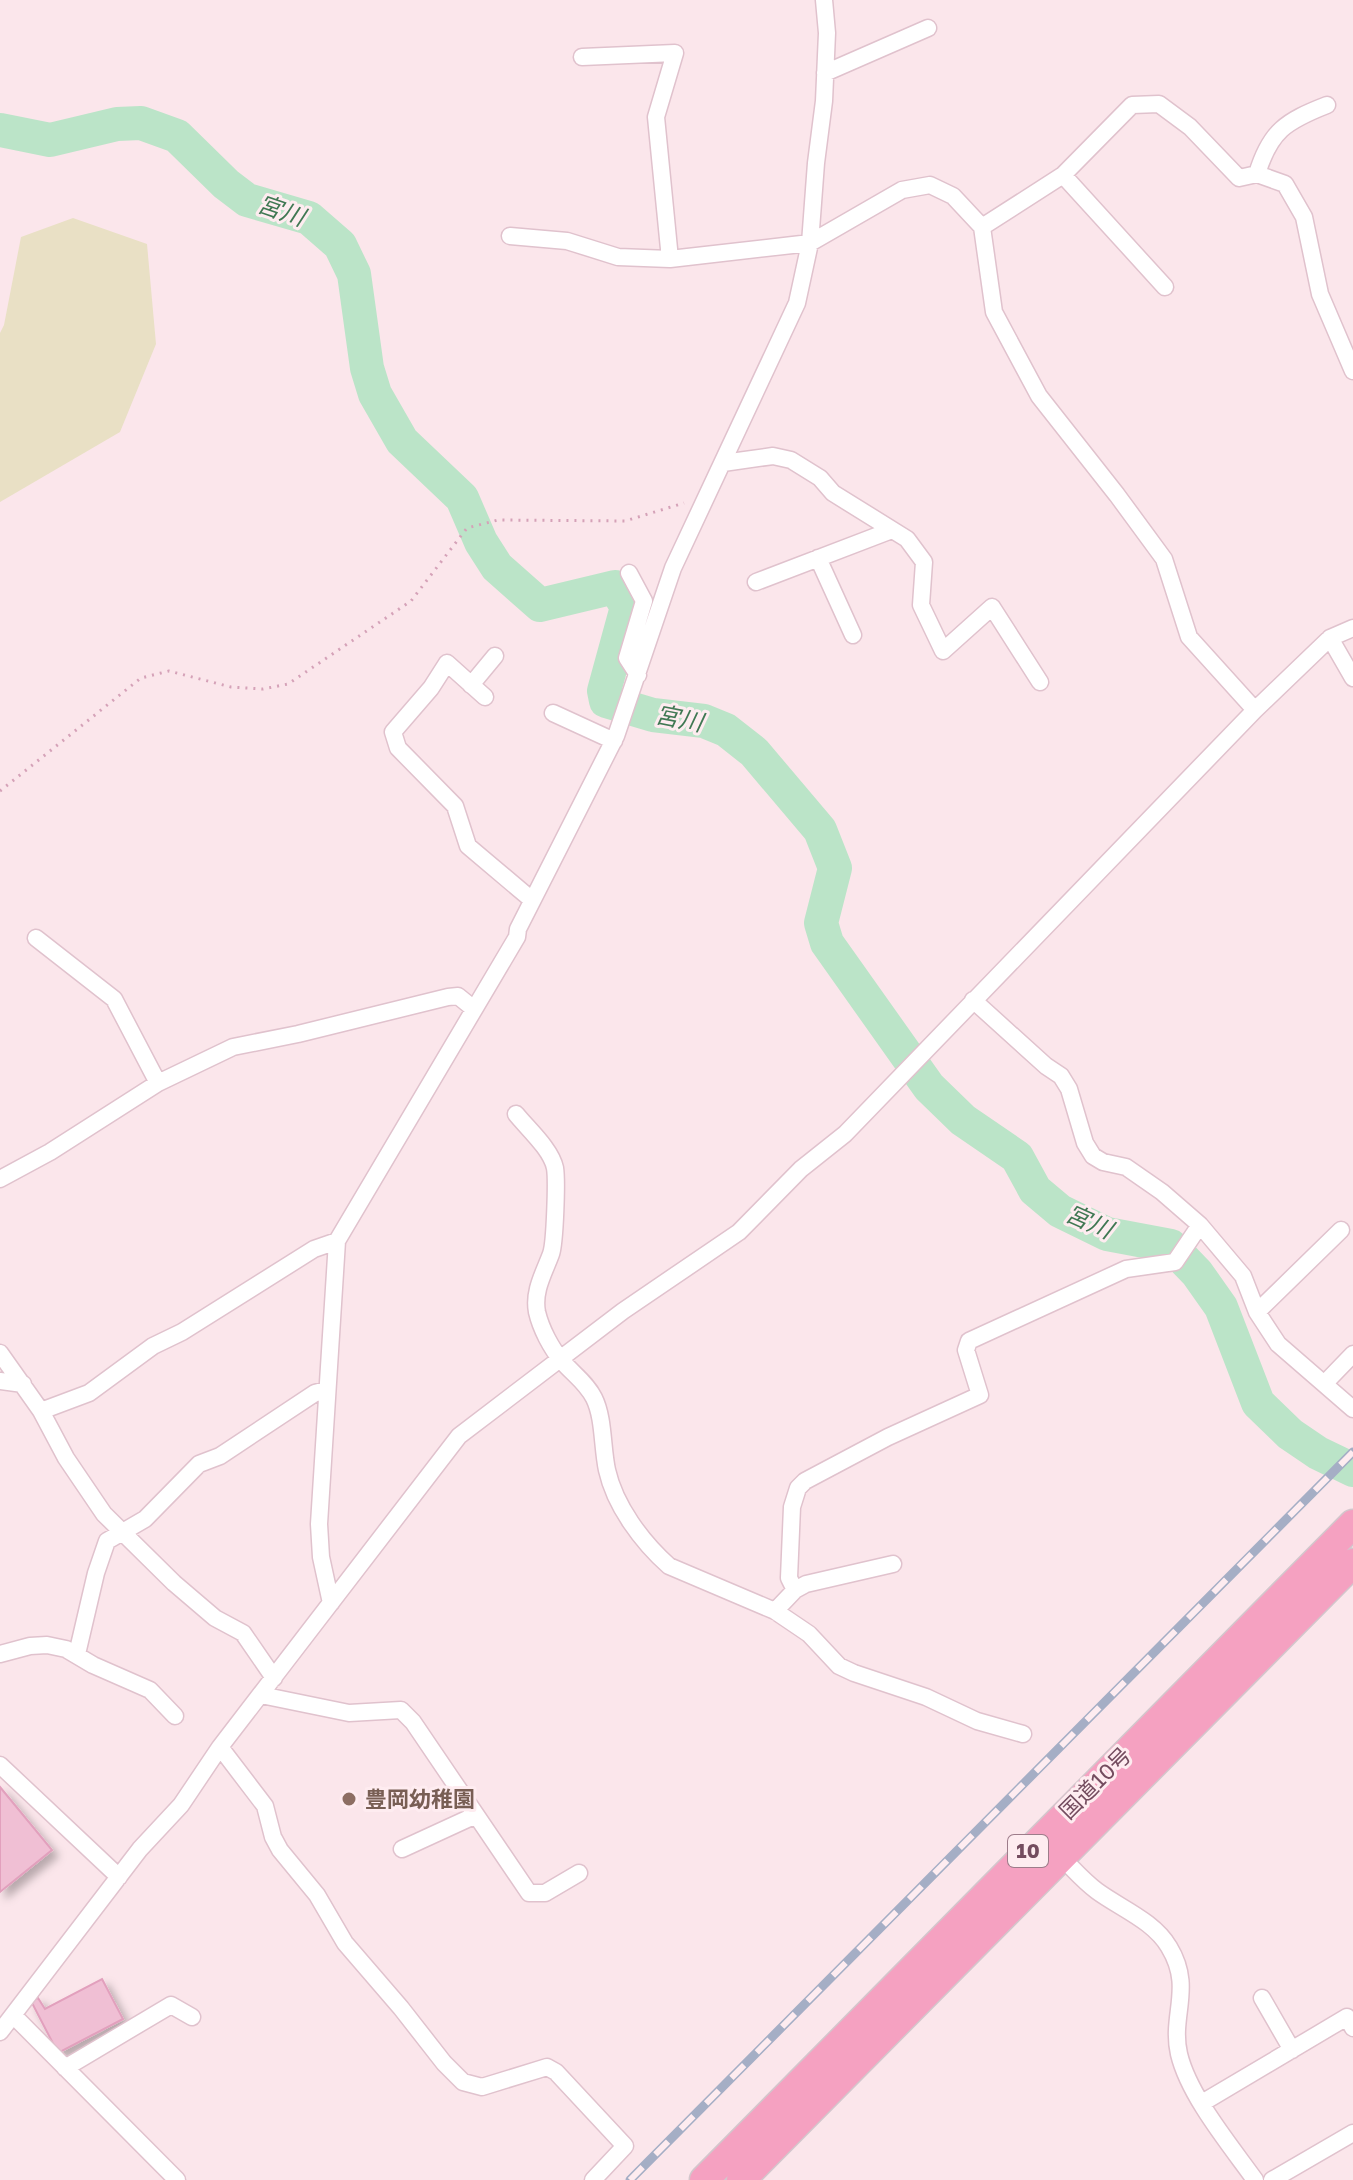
<svg xmlns="http://www.w3.org/2000/svg" width="1353" height="2180" font-family="'Golos Text','Noto Sans JP',sans-serif">
<style>
.green{fill:#e9e0c5}
.lines{fill:none;stroke-linecap:round;stroke-linejoin:round}
.river{stroke:#bbe4c8;stroke-width:34}
.building{fill:#f0bfd4;stroke:#e2a0bd;stroke-width:2;filter:url(#shadow)}
.minor-casing{stroke:#e0c2cd;stroke-width:19}
.trunk-casing{stroke:#d3c6cc;stroke-width:31}
.path{stroke:#d5a2b8;stroke-width:3;stroke-dasharray:2 6;stroke-linecap:butt}
.minor{stroke:#fff;stroke-width:16}
.trunk{stroke:#f5a1c1;stroke-width:28}
.rail-casing{stroke:#a5aec5;stroke-width:9}
.rail{stroke:#feecf0;stroke-width:6;stroke-dasharray:18;stroke-linecap:butt}
.education-dot{fill:#8d6e63;stroke:#feecf0;stroke-width:3}
.labels{text-anchor:middle;stroke-width:6;stroke-linejoin:round;paint-order:stroke}
.shield{fill:#feecf0;stroke:#9d7c8a;stroke-width:2}
.shield-label{font-size:20px;font-weight:bold;fill:#744c5f}
.street-label{font-size:22px;fill:#744c5f;stroke:#feecf0}
.education-label{font-size:22px;font-weight:bold;fill:#785e54;stroke:#feecf0;text-anchor:start}
.water-label{font-size:24px;font-style:italic;fill:#407853;stroke:#feecf0}
</style>
<defs>
<filter id="shadow"><feDropShadow dx="6" dy="6" stdDeviation="4" flood-color="#0004"/></filter>
</defs>
<rect width="100%" height="100%" fill="#fbe6eb"/>
<path class="green" d="M73,218l74,26 9,100 -36,88 -120,70v-169l4,-8 17,-88z"/>
<g class="lines">
<path class="river" d="M0,130l50,10 67,-16 24,-1 36,13 49,48 21,16 62,18 31,27 14,29 13,94 8,26 27,47 60,57 19,44 16,25 43,38 75,-18 12,20 -23,84 2,10 47,14 51,6 22,9 28,22 66,78 15,38 -14,55 6,20 102,144 34,33 54,37 18,33 25,21 47,23 64,12 26,27 24,34 37,96 32,31 28,19 35,17"/>
</g>
<path class="building" d="M0,1787l52,63 -52,42z
M102,1979l21,40 -65,34 -27,-52 7,-3 7,11z"/>
<g class="lines">
<defs>
<path id="minor" d="M582,57l93,-4 -19,64 14,142 140,-16 92,-53 28,-5 23,11 29,31 12,85 45,84 78,99 47,64 25,78 66,73
M825,73l103,-45
M1257,174c13,-43 29,-53 70,-69
M1063,175l102,112
M982,227l81,-52 69,-70 27,-1 31,23 49,51 18,-4 28,10 19,33 16,77 33,77
M510,236l57,5 51,16 52,2
M723,463l50,-7 18,4 29,18 13,15 74,46 17,23 -3,43 22,46 49,-44 48,75
M818,558l35,77
M629,573l15,28 -17,57 11,17
M756,582l136,-52
M1330,638l23,40
M471,685l24,-29
M485,697l-38,-34 -16,25 -38,44 5,16 57,58 13,40 64,54
M553,713l61,28
M36,938l78,61 44,84
M973,1000l73,66 15,10 8,13 16,54 8,13 10,6 23,5 36,25 38,33 43,51 14,36 21,32 75,65
M516,1114c12,15 35,35 39,54 2,12 0,75 -4,86 -7,19 -18,37 -14,58 4,17 14,36 25,49 11,13 24,21 32,37 10,20 8,49 13,72 8,36 35,72 62,96l106,45 34,23 30,32 15,7 72,24 51,24 46,13
M0,1179l50,-27 108,-69 75,-36 65,-13 150,-37 10,-1 16,13
M1257,1312l84,-82
M0,1353l41,58 25,47 38,56 70,69 41,35 28,15 31,45
M0,1381l23,3
M1325,1383l28,-29
M41,1411l48,-18 64,-47 29,-14 132,-83 23,-8
M795,1590l-6,-12 3,-71 6,-19 7,-7 83,-44 92,-42 -14,-45 3,-9 157,-72 49,-7 25,-37
M331,1603l-10,-46 -2,-33 18,-283 180,-304 1,-8 98,-193 57,-168 124,-265 13,-60 6,-80 8,-62 3,-68 -3,-33
M775,1611l20,-21 11,-6 87,-20
M0,1654l30,-8 17,-1 19,4 27,16 57,25 25,26
M77,1654l19,-81 11,-32 38,-22 54,-55 21,-8 95,-63 11,-3
M261,1695l88,18 52,-3 12,12 116,171h16l34,-20
M220,1747l45,59 8,31 7,13 37,45 28,48 56,65 43,55 19,19 19,5 65,-20 9,5 69,74 -32,34
M0,1765l119,112
M402,1849l74,-34
M1057,1853c13,12 25,27 40,38 23,17 57,30 72,56 25,41 1,68 10,107 10,42 51,91 76,126
M1262,1998l30,52
M13,2015l164,165
M0,2032l140,-183 41,-44 39,-58 239,-311 164,-125 116,-79 62,-63 44,-35 410,-424 75,-72 23,-10
M65,2068l106,-63 21,12
M1202,2103l145,-86 6,11
M1272,2180l81,-47"/>
<path id="trunk" d="M704,2180l649,-656
M741,2180l612,-617"/>
</defs>
<use href="#minor" class="minor-casing"/>
<use href="#trunk" class="trunk-casing"/>
<path class="path" d="M0,791l141,-113 28,-7 62,16 32,2 25,-5 123,-83 56,-73 31,-8 127,1 59,-18"/>
<use href="#minor" class="minor"/>
<use href="#trunk" class="trunk"/>
<defs>
<path id="rail" d="M630,2180l723,-728"/>
</defs>
<use href="#rail" class="rail-casing"/>
<use href="#rail" class="rail"/>
</g>
<circle class="education-dot" cx="349" cy="1799" r="8"/>
<g class="labels">
<rect class="shield" x="1008" y="1835" width="40" height="32" rx="6"/>
<g class="shield-label">
<text x="1028" y="1858">10</text>
</g>
<g class="street-label">
<text transform="translate(1095 1783) rotate(-45)" y="8">国道10号</text>
</g>
<g class="education-label">
<text x="365" y="1807">豊岡幼稚園</text>
</g>
<g class="water-label">
<text transform="translate(281 211) rotate(19)" y="8">宮川</text>
<text transform="translate(679 719) rotate(11)" y="8">宮川</text>
<text transform="translate(1089 1222) rotate(24)" y="8">宮川</text>
</g>
</g>
</svg>
